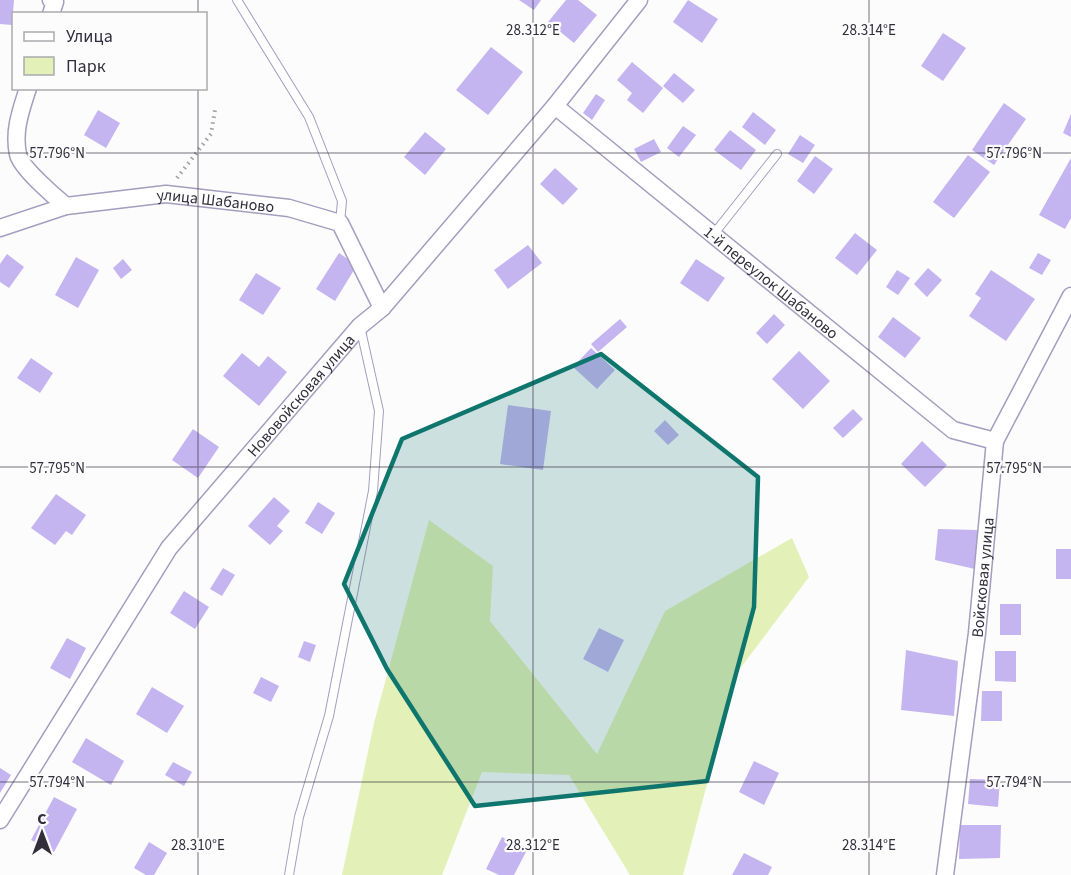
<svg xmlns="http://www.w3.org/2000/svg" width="1071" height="875" font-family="'Source Sans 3',sans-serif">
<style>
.green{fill:#e3f0b7}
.building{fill:#c4b5f1}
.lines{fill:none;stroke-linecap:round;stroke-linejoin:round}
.service-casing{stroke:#a59dbf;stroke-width:10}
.minor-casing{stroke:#a59dbf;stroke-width:19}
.path{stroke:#a19fa5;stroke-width:4;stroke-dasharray:1.5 4.5;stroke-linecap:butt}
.service{stroke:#fff;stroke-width:8}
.minor{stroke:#fff;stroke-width:16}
.marked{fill:#0f766e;fill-opacity:0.2;stroke:#0f766e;stroke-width:4.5;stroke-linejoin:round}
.ticks{fill:none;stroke:#322e3c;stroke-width:1.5;stroke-opacity:0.45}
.labels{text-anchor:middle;stroke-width:4.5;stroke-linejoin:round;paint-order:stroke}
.street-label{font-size:16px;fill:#322e3c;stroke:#fcfcfc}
.ticks-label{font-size:15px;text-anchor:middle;fill:#322e3c;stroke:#fcfcfc;stroke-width:4.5;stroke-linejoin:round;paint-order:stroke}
</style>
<rect width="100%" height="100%" fill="#fcfcfc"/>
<path class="green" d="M429,520l64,46 -3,55 107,133 68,-143 127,-73 17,39 -73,97 -53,201h-53l-61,-100 -87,-3 -40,103h-100l32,-152z"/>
<path class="building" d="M0,0h14l-2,25 -12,-1z
M519,0h22l-7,10z
M566,0h12l19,15 -23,28 -26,-21z
M688,0l30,19 -16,24 -29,-21z
M943,33l23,15 -23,33 -22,-15z
M491,47l32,25 -35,43 -32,-25z
M632,62l31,26 -20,25 -16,-13 5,-7 -15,-13z
M674,73l21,17 -12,13 -20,-17z
M596,94l9,6 -13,20 -9,-7z
M1004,103l22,16 -32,46 -22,-15z
M98,110l22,13 -14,25 -22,-13z
M753,112l23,18 -11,15 -23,-18z
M1071,114v23l-8,-4z
M683,126l13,9 -17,22 -12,-9z
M730,130l26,20 -15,20 -27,-20z
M425,132l21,17 -21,26 -21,-18z
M800,135l15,10 -12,18 -15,-9z
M654,139l7,13 -20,10 -7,-13z
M968,155l22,17 -36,46 -21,-16z
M815,156l18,13 -19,25 -17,-13z
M1071,158v60l-6,11 -26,-14z
M555,168l23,21 -15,16 -23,-21z
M855,233l22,17 -20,25 -22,-17z
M528,245l14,18 -34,26 -14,-19z
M339,253l18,12 -22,36 -19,-12z
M1038,253l13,7 -9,15 -13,-7z
M7,254l17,13 -15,21 -9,-6v-18z
M76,257l23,13 -21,38 -23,-13z
M123,259l9,11 -11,9 -8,-11z
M696,259l29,19 -17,24 -28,-19z
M928,268l14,12 -15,17 -13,-13z
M897,270l13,8 -12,17 -12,-8z
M991,270l44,29 -29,42 -37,-25 12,-18 -6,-4z
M256,273l25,15 -18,27 -24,-15z
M774,314l11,11 -18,19 -11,-11z
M893,317l28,21 -16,20 -27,-21z
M620,319l7,8 -29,25 -7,-8z
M591,348l24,22 -18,19 -24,-22z
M799,351l31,30 -27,28 -31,-30z
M242,353l17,14 9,-11 19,16 -28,34 -36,-30z
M31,358l22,15 -13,20 -23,-15z
M508,405l43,6 -8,59 -43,-6z
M853,409l10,10 -20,19 -10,-10z
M665,420l14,15 -11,10 -14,-14z
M193,429l26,18 -21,31 -26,-18z
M922,441l25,24 -22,22 -24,-23z
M56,494l30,21 -14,20 -6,-4 -11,14 -24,-17z
M274,497l16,14 -13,15 6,5 -13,14 -22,-19z
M318,502l17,11 -13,21 -17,-11z
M938,529l40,1 -3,39 -40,-9z
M1056,549h15v30h-15z
M223,568l12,7 -13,21 -12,-7z
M184,591l25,16 -14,22 -25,-16z
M1000,604h21v31h-21z
M599,628l25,12 -16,32 -25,-13z
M67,638l19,10 -16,31 -20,-11z
M304,641l12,4 -6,17 -12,-5z
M906,650l52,11 -4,55 -53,-6z
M995,651h21v31l-21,-1z
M261,677l18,9 -8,16 -18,-9z
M152,687l32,19 -17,27 -31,-19z
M982,691h20v30h-21z
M86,738l38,23 -13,24 -39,-23z
M754,761l25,12 -15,32 -25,-13z
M173,762l19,10 -8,14 -19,-11z
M0,768l11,7 -11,18z
M970,779l30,1 -2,27 -30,-3z
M54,797l23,12 -23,43 -23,-12z
M960,825h41l-1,33 -41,1z
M502,837l25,13 -13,25h-15l-13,-6z
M149,842l18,11 -13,22h-8l-12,-7z
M744,853l28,14 -4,8h-36z"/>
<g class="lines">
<defs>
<path id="service" d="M237,0l72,117 33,84 -2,22
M713,235l64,-81
M289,875l10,-58 30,-101 44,-225 6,-80 -19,-85"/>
<g id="minor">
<path d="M51,0l4,2 -4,12"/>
<path d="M28,88c-7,22 -15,43 -10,66 2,13 37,43 48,52"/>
<path id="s1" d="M555,106l398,324 42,11"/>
<path id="s2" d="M0,228l66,-22 100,-12 123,14 51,15 42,85"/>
<path id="s3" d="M0,820l169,-272 191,-222 22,-18 173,-202 84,-106"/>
<path id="s4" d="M945,875l32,-242 18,-192 76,-145"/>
</g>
</defs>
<use href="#service" class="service-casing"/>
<use href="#minor" class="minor-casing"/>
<path class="path" d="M177,178l34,-44 4,-24"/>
<use href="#service" class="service"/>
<use href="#minor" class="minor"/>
</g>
<path class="marked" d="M601,354l157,123 -4,130 -47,174 -232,25 -88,-137 -43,-85 58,-145z"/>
<path class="ticks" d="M198,0v14M533,0v875M869,0v875M198,88v787M0,153h1071M0,467h1071M0,782h1071"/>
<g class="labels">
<g class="street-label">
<text dy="6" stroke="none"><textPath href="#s2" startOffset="220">улица Шабаново</textPath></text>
<text dy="6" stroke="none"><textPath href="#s1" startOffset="279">1-й переулок Шабаново</textPath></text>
<text dy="6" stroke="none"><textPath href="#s3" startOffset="522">Нововойсковая улица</textPath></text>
<text dy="6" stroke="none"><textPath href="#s4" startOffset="300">Войсковая улица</textPath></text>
</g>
</g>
<g class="ticks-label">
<text x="533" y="35">28.312°E</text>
<text x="869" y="35">28.314°E</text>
<text x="57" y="158">57.796°N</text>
<text x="1014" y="158">57.796°N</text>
<text x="57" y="473">57.795°N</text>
<text x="1014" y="473">57.795°N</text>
<text x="57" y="787">57.794°N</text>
<text x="1014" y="787">57.794°N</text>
<text x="198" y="850">28.310°E</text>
<text x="533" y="850">28.312°E</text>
<text x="869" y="850">28.314°E</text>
</g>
<rect x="12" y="12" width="195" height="78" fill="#fcfcfc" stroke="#abaaaf" stroke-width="1.5"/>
<rect x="24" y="32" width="30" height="9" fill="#ffffff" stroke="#abaaaf" stroke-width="1.5"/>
<text x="66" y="42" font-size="18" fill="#322e3c">Улица</text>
<rect x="24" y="57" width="30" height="18" fill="#e3f0b7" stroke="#abaaaf" stroke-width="1.5"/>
<text x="66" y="72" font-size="18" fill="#322e3c">Парк</text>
<g transform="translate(42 833)" stroke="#fcfcfc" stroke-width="4.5" paint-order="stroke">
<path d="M0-4.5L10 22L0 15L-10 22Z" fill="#322e3c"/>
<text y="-9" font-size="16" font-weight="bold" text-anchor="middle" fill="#322e3c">С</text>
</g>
</svg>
